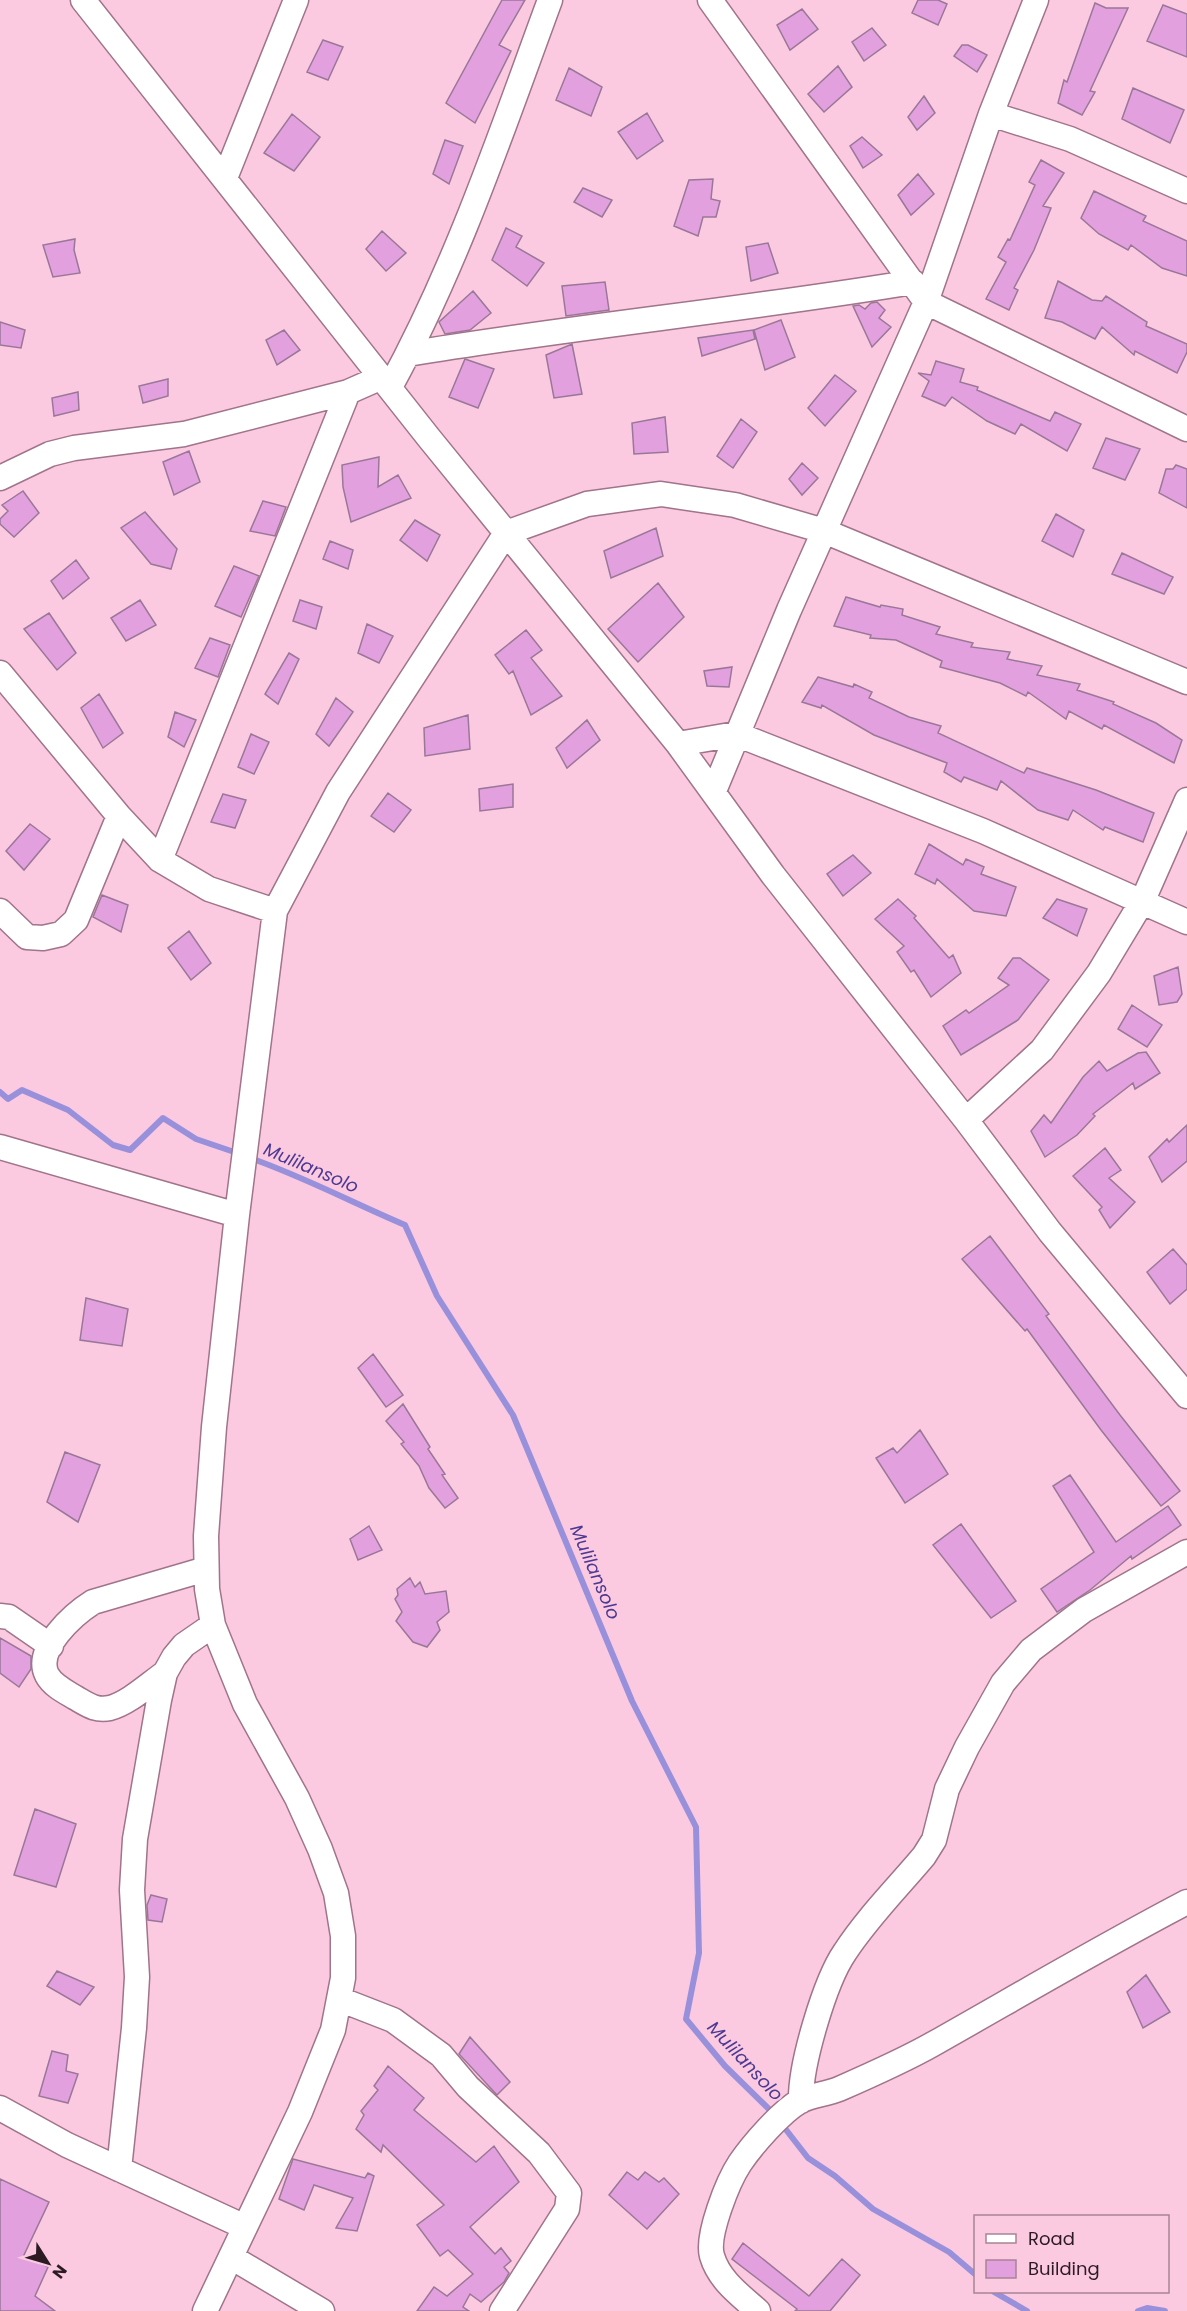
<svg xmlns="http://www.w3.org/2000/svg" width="1187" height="2311" font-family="Poppins,sans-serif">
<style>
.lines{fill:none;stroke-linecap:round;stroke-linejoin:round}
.stream{stroke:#9990dc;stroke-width:6}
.building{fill:#e2a1de;stroke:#9a7798;stroke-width:1.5}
.street-casing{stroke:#a0748a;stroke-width:27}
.street{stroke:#fff;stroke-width:24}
.labels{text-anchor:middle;stroke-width:4.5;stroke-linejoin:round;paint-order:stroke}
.water-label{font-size:18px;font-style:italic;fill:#4c3992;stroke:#fbcae1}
</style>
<rect width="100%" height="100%" fill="#fbcae1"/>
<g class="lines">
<path class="stream" d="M0,1092l8,7 14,-9 46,20 45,35 17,5 33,-32 33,21 44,15
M250,1158c52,18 103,45 155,67l32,71 76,119 119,286 64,126 3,126 -13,66 39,47 49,48
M780,2122l28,36 27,18 38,33 76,43 27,23
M994,2292l33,19
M1138,2311l9,-3 18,3"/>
</g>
<path class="building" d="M502,0h23l-26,45 12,6 -36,72 -29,-20z
M918,0h20l9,4 -9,21 -26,-12z
M1095,3l11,5h22l-38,83 5,1 -13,23 -24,-12 6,-23 3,2z
M1163,5l24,9v43l-40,-16z
M802,9l16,20 -28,21 -13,-25z
M872,28l14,17 -22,16 -12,-19z
M323,40l20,7 -15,33 -21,-8z
M962,45h6l19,10 -10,17 -23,-16z
M838,66l14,21 -28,25 -16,-18z
M569,68l33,19 -11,29 -35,-16z
M1133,88l51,22 -14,33 -48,-24z
M924,96l11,17 -18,17 -9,-13z
M647,113l16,28 -26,18 -19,-27z
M292,114l28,23 -26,34 -30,-18z
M862,137l20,18 -19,13 -13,-22z
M445,140l18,6 -14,38 -16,-10z
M1041,160l23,13 -21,33 8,2 -17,42 -20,38 4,2 -9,20 -23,-11 20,-37 -8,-5 10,-18 2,1 25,-55 -6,-3z
M918,174l16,20 -23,21 -13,-20z
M713,179l-2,20 9,2 -4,16h-13l-5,19 -24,-10 15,-46z
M583,188l29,12 -10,17 -28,-15z
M1094,191l52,25 -3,5 44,20v35l-25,-8 -31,-23 -3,5 -29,-16 -18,-16z
M506,228l16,8 -6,11 28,16 -17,23 -35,-26z
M382,231l24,22 -20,18 -20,-22z
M75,239l-1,11 6,23 -27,4 -10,-32z
M768,243l10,30 -27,8 -5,-34z
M1058,281l34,19 10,1 4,-5 41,26 -1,4 41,18v8l-10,21 -42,-22 -1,4 -32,-28 -7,12 -33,-17 -17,-4z
M605,282l4,28 -43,6 -4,-30z
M473,291l18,22 -21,17 -25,4 -6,-12z
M877,302l8,8 -6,8 12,9 -19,20 -19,-41 6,-1 6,4 6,-6z
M781,320l14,37 -30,13 -11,-40z
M0,322l25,8 -4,18 -21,-3z
M284,330l16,20 -23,15 -11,-25z
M753,330l2,9 -53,17 -4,-18z
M572,344l10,50 -28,4 -8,-43z
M465,359l29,10 -16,39 -29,-11z
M936,361l28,8 -4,13 18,5 -1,3 73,31 5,-9 26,12 -14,27 -46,-27 -6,10 -28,-13 -35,-24 -7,9 -23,-10 7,-15 -11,-8 13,2z
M835,375l21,16 -31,35 -17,-18z
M168,379v17l-25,7 -4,-17z
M78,392l1,18 -25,6 -2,-18z
M665,417l3,35 -34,2 -2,-31z
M741,419l16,13 -24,36 -16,-12z
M1106,438l34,11 -15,31 -32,-12z
M189,451l11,31 -26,13 -11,-33z
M379,457l-1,30 20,-12 13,23 -60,24 -8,-35 -1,-22z
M802,463l16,15 -16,17 -13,-16z
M1176,465l11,4v39l-28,-15 7,-24h7z
M23,491l16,22 -25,24 -14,-13v-5l8,-8 -6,-6z
M263,501l23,6 -11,29 -25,-5z
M145,512l32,37 -6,20 -20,-5 -30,-36z
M1056,514l28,16 -11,27 -31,-16z
M415,520l25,15 -13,26 -27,-21z
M656,528l7,28 -52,22 -7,-27z
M330,541l23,9 -5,19 -25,-10z
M1122,553l51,24 -9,17 -52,-20z
M76,560l13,18 -26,21 -12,-18z
M234,566l25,10 -18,41 -26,-11z
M658,583l26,34 -46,45 -30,-33z
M846,597l34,10 1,-2 22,4 -1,6 38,12 -4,7 37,9 -2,4 39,5 -3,7 35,7 -5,9 43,9 -3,6 37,12 -1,2 43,19 26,17 -8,23 -70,-38 -2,4 -33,-18 -3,8 -38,-27 -2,4 -26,-13 -60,-16 2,-6 -46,-21 -26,-2 1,-3 -37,-9z
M140,600l16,25 -30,16 -15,-23z
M300,600l22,7 -6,22 -23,-8z
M49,613l27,40 -19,17 -33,-41z
M367,624l26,12 -14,27 -21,-10z
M526,630l16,20 -11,8 31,38 -31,19 -18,-44 -4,3 -14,-19z
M210,638l20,7 -12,32 -23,-9z
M289,653l10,6 -21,45 -13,-10z
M732,667l-3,20 -22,-1 -3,-15z
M818,677l35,10 1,-3 18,8 -3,6 40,19 32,9 -3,7 86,40 3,-5 69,22 58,23 -11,29 -38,-15 -2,3 -30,-20 -5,10 -30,-10 -37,-29 -4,9 -33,-13 -3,5 -17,-10 3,-9 -73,-28 -52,-30 -1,3 -19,-6z
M99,694l24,39 -20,15 -22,-40z
M336,698l17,14 -24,34 -13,-12z
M175,712l21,8 -12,27 -16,-10z
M468,715l2,34 -45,7 -1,-28z
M587,720l13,20 -33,28 -11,-20z
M251,734l18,8 -15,32 -16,-7z
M513,784v23l-33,4 -1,-22z
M388,793l23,17 -17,22 -23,-16z
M223,794l23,6 -11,28 -24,-6z
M30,824l20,15 -26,31 -18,-19z
M929,844l34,21 3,-6 18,8 -3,7 35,13 -10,29 -32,-5 -37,-32 -2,5 -20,-10z
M853,855l18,18 -28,23 -16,-22z
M102,895l26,10 -7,27 -28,-15z
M898,899l18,17 -2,2 35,40 4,-3 8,18 -30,24 -17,-27 -3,2 -14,-20 7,-6 -29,-27z
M1057,899l30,10 -10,27 -34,-18z
M189,931l22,32 -20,17 -23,-32z
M1013,958h7l29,22 -31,40 -57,35 -18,-29 23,-16 3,3 40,-28 -11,-7z
M1178,967l4,27 -5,8 -18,3 -5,-29z
M1132,1005l30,20 -15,22 -29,-18z
M1146,1052l14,21 -25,16 -2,-6 -40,31 2,2 -18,19 -32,22 -14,-26 13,-16 7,8 32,-46 16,-16 8,10 31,-18z
M1187,1125v36l-25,21 -13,-25 18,-18 2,3z
M1105,1148l16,22 -12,8 26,24 -25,26 -11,-18 3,-3 -29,-31z
M990,1236l59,78 -3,2 74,99 60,76 -19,15 -60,-76 -74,-101 -2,2 -63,-72z
M1173,1249l14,16v24l-17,15 -23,-32z
M86,1298l42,11 -6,37 -42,-6z
M373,1354l30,41 -17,12 -28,-39z
M403,1404l27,43 -2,2 17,25 -3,1 16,23 -13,10 -16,-20 -10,-22 -18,-22 3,-2 -18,-21z
M920,1430l28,44 -43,29 -29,-45 17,-10 4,5z
M65,1452l35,13 -22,57 -31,-20z
M1070,1475l46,67 52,-36 13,19 -49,34 -1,-3 -41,34 -33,22 -16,-23 53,-37 -41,-66z
M961,1524l55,77 -25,17 -58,-73z
M369,1526l13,24 -24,10 -8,-21z
M410,1578l5,9 5,-5 5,12 21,-3 3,21 -12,10 3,8 -13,17 -14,-5 -17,-21 6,-9 -7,-13 3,-4 -1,-6z
M0,1638l31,18v13l-12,18 -19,-14z
M35,1809l41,15 -20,63 -42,-12z
M151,1895l16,4 -5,23 -14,-2 -1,-15z
M57,1971l37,16 -14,18 -33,-19z
M1146,1975l24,37 -27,16 -16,-36z
M470,2037l40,45 -13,13 -38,-41z
M52,2051l16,4 -2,16 12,3 -10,29 -29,-7z
M388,2066l36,32 -10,12 62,52 18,-16 25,36 -49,45 25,27 6,-6 10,13 -7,6 5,6 -5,9 -23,20 -11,-8 -7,13 6,4h-52l17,-24 13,9 26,-22 -25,-24 -8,6 -23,-31 27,-20 -61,-60 -2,7 -25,-23 8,-14 -3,-4 17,-21 -4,-4z
M293,2159l72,19 3,-5 6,3 -17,55 -21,-3 17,-30 -39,-13 -10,25 -25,-11z
M627,2172l11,8 7,-8 14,10 5,-4 15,16 -32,35 -38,-34z
M0,2179l49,23 -25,53 24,12 -13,29 20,15h-55z
M743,2243l66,53 33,-37 18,16 -30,36h-35l2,-2 -65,-50z"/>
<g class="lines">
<defs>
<path id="street" d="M83,0l346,438 249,306 95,131 193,245 84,112 137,164
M710,0l216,302 261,127
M991,114l79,25 117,52
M225,178l71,-178
M408,354c168,-28 337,-44 505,-72
M390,387c67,-122 112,-257 160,-387
M0,478l50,-24 24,-6 110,-14 164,-42
M0,673l119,143 41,44 49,29 66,22
M678,744l58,-10 247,97 204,91
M714,791l75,-181 137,-308 65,-188 45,-114
M160,860l188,-468 34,-15
M0,911l27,26 16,1 18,-4 15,-14 43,-104
M966,1120l76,-70 57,-77 44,-73 44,-100
M0,1147l237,68
M0,1616l9,1 42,29
M165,1673c-16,11 -36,30 -55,35 -14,3 -22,-3 -34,-10 -10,-6 -23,-12 -29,-23 -13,-26 27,-61 46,-73l113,-33
M339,1999l54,21 48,35 27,32 71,66 30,40 -2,16 -65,102
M801,2101c-1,-36 24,-120 44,-149 22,-34 53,-65 79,-96l10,-16 13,-51 20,-42 36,-64 28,-33 53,-40 103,-58
M0,2108l67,37 178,82
M119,2169l15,-141 3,-51 -5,-87 3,-51 24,-139 6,-27 9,-16 10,-12 29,-20
M231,2257l91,54
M205,2311l95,-199 33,-82 10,-52v-42l-7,-43 -16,-44 -23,-51 -52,-94 -32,-79 -6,-36 -1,-53 8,-109 23,-212 38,-304 63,-119 168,-259 81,-29 74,-10 74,11 89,26 363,151
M758,2311c-18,-16 -39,-31 -46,-55 -6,-20 16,-75 28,-93 13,-19 41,-51 60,-62 12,-6 27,-7 39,-12 32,-14 64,-28 94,-45 85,-48 168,-97 254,-142"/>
</defs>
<use href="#street" class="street-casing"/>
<use href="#street" class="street"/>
</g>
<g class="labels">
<g class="water-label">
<text transform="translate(311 1168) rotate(23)" y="6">Mulilansolo</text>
<text transform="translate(595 1572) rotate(67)" y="6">Mulilansolo</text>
<text transform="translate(745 2061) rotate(47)" y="6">Mulilansolo</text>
</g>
</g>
<rect x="974" y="2215" width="195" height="78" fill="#fbcae1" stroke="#a98495" stroke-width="1.5"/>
<rect x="986" y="2234" width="30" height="9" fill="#ffffff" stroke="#a98495" stroke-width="1.5"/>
<text x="1028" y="2245" font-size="18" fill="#2d1b24">Road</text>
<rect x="986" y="2260" width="30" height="18" fill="#e2a1de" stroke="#a98495" stroke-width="1.5"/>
<text x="1028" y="2275" font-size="18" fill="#2d1b24">Building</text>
<g transform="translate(48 2263) rotate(127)" stroke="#fbcae1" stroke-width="4.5" paint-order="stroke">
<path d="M0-4.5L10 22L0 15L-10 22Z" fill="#2d1b24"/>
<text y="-9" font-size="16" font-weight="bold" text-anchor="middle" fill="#2d1b24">N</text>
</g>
</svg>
